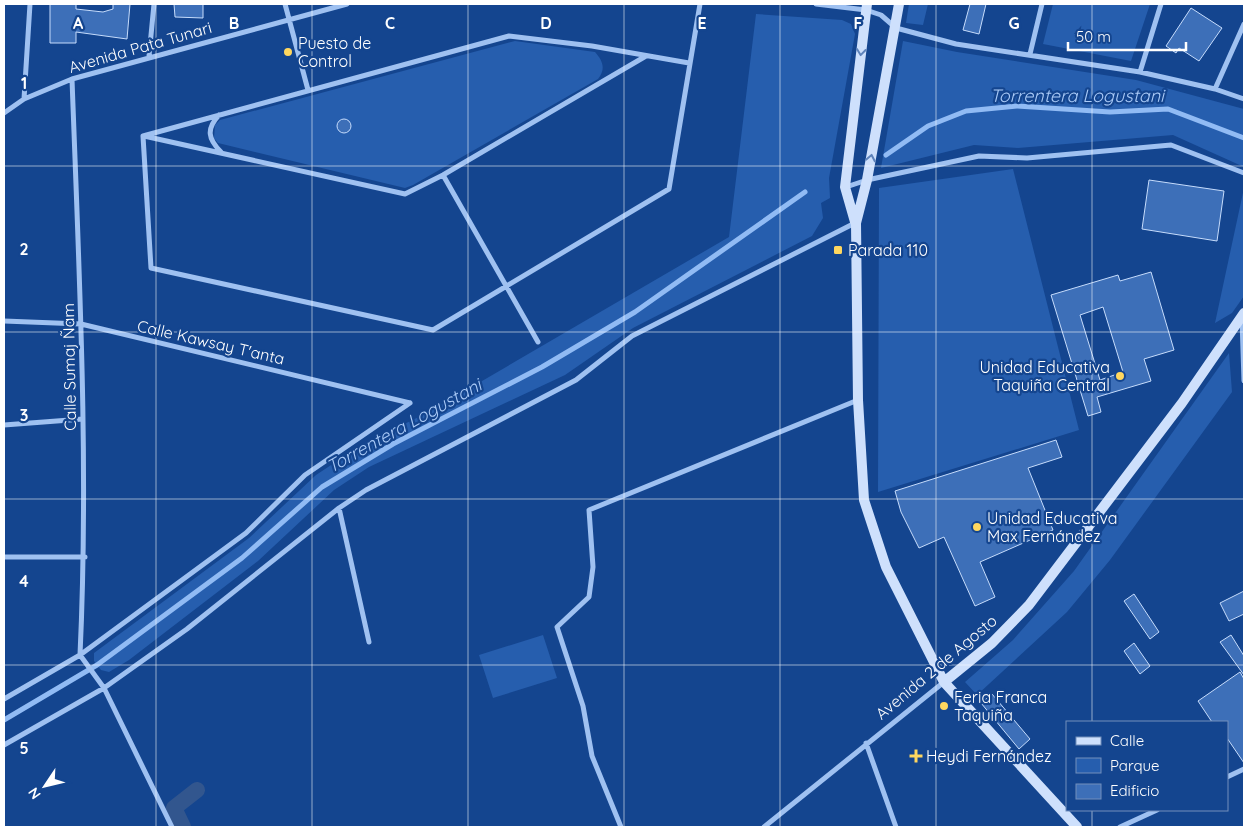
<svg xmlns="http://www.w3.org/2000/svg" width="1248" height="831" font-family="Quicksand,sans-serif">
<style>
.green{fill:#265eae}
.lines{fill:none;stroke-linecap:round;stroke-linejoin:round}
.stream{stroke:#91bbf4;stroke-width:5}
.canal{stroke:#32568e;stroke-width:16}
.building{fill:#3d6fb8;stroke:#c6dcfc;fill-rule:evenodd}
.street{stroke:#9fc1f1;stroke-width:5}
.secondary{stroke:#cee0fc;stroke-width:10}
.oneway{stroke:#5e83bb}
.grid{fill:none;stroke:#fff;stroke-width:1;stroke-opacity:0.55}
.poi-dot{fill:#ffd75f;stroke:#14458f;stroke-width:2}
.labels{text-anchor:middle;stroke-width:4.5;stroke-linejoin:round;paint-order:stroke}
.poi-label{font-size:16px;fill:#fff;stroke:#14458f;text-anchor:start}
.street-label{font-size:16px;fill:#fff;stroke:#14458f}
.water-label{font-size:18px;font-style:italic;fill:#abcbf8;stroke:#14458f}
.grid-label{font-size:16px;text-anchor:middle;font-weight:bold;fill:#fff;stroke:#14458f;stroke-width:4.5;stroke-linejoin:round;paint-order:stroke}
</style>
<rect width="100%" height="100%" fill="#14458f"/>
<path class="green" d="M909,4h19l-5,21 -17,-2z
M1053,4h97l-19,57 -88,-17z
M756,14l86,6 9,4 4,10 -26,144 1,20 -9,5 2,15 -11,18 -179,92 -68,47 -196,92 -35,23 -76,71 -129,99 -20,12 -8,-2 -7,-9v-8l155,-115 67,-63 47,-31 64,-31 302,-176z
M515,41l80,11c8,9 11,17 3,27l-185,106 -8,3 -187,-45 -4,-5 1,-13 5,-5z
M903,41l54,11 179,28 108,29v58l-71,-32 -155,13 -44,-3 -93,23z
M1013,169l66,261 -201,62 1,-304z
M1244,188v108l-12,17 -17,10z
M1229,353l3,39 -122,168 -43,52 -90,83 -12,-13 48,-42 61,-69z
M543,635l14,43 -64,20 -14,-43z"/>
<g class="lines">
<path class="stream" d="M886,155l42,-29 38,-15 51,-5 93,6 58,-3 76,29
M4,720l93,-55 145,-107 80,-71 71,-43 149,-77 93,-55 170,-120"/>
<path class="canal" d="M183,827l-9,-19 23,-18"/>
</g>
<path class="building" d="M50,4h26v5l27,3 10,-3v-5h17l-3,35 -51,-7v11h-26z
M174,4h29v14l-28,-1z
M970,4h16l-7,30 -16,-4z
M1191,8l31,20 -23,33 -20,-13 -3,5 -10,-7z
M337 126a7 7 0 1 1 14 0a7 7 0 1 1-14 0Z
M1149,180l75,11 -7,50 -75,-12z
M1151,272l23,78 -30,9 7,22 -54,16 4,15 -13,4 -37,-121 67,-20 2,6zM1103,307l20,65 -23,8 -20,-65z
M1056,440l6,17 -34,11 25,62 -73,32 15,35 -20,9 -31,-69 -25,11 -18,-36 -6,-21z
M1244,591v23l-15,7 -9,-18z
M1134,594l25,38 -9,7 -26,-38z
M1231,635l13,21v19l-24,-33z
M1134,643l16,23 -10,8 -16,-23z
M1240,672l4,7v84l-17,-25v-16h-15l-14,-21z
M992,694l38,45 -11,10 -38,-46z"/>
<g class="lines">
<path class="street" d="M285,4l23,86
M816,4l50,6 15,5 15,13 60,16 184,28 75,17 29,10
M1030,54l12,-50
M149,56l5,-52
M1140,72l21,-68
M72,79c7,192 17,384 8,576
M1215,89l29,-65
M24,99l6,-95
M4,113l20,-14 48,-20 275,-75
M219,115c-13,14 -11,24 2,37
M143,136l8,132 282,62 236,-141 31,-185
M143,136l366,-100 83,10 97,17
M144,136l261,58 38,-19 203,-119
M443,175l95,167
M846,187l21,-7 112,-24 48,2 144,-13 73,28
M1242,319l2,62
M4,321l77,3 329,79
M4,425l79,-6
M339,508l30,134
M4,557h81
M80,655l24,33 68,139
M4,699l76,-44 166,-122 59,-58 105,-72
M866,743l30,84
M4,745l100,-57 83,-59 152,-121 27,-18 210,-110 56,-44 223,-113
M1227,777l17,-8
M621,827l-29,-71 -9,-50 -26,-79 32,-30 4,-30 -4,-57 269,-110
M764,827l180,-145
M1120,827l37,-17"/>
<path class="secondary" d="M899,4l-32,176 -11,43 2,177 6,100 22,67 58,115 133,145
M855,222l-10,-35 22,-183
M944,682l48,-39 37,-38 153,-202 62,-90"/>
</g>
<defs><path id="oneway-chevron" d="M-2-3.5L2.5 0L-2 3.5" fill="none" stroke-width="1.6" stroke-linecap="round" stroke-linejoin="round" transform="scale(1.25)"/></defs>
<g class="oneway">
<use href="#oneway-chevron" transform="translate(861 52) rotate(97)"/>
<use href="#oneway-chevron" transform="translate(871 158) rotate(-79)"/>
</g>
<path class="grid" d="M156,4v823M312,4v823M468,4v823M624,4v823M780,4v823M936,4v823M1092,4v718M4,166h1240M4,332h1240M4,499h1240M4,665h1240M1092,810v17"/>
<g class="poi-dot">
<circle cx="288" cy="52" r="5"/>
<rect x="833" y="245" width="10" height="10" rx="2.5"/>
<circle cx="1120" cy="376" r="5"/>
<circle cx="977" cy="527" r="5"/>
<circle cx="944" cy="706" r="5"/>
<path d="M913.5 748.5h5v5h5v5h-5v5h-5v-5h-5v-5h5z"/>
</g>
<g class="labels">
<g class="poi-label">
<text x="298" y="49">Puesto de<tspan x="298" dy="18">Control</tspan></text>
<text x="848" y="256">Parada 110</text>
<text x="1110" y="373" text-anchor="end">Unidad Educativa<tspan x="1110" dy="18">Taquiña Central</tspan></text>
<text x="987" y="524">Unidad Educativa<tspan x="987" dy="18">Max Fernández</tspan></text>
<text x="954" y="703">Feria Franca<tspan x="954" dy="18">Taquiña</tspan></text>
<text x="926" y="762">Heydi Fernández</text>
</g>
<g class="street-label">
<text transform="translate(140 47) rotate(-16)" y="6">Avenida Pata Tunari</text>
<text transform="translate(211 342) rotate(13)" y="6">Calle Kawsay T'anta</text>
<text transform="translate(69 367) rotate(-91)" y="6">Calle Sumaj Ñam</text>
<text transform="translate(936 667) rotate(-40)" y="6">Avenida 2 de Agosto</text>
</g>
<g class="water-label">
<text x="1077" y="102">Torrentera Logustani</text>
<text transform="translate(404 426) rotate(-29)" y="6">Torrentera Logustani</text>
</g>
</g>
<g class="grid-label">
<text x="78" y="29">A</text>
<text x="234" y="29">B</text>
<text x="390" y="29">C</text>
<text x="546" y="29">D</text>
<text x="702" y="29">E</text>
<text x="858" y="29">F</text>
<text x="1014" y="29">G</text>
<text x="24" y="89">1</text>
<text x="24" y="255">2</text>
<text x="24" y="421">3</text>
<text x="24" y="587">4</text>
<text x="24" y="754">5</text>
</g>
<rect width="1248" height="831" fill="none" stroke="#ffffff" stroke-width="10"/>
<rect x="1066" y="721" width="162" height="90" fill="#14458f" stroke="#728fbc"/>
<rect x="1076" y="737" width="25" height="8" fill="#cee0fc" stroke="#728fbc"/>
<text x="1110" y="746" font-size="15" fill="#ffffff">Calle</text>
<rect x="1076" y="758" width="25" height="15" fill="#265eae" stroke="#728fbc"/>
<text x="1110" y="771" font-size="15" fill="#ffffff">Parque</text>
<rect x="1076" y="784" width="25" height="15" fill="#3d6fb8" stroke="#728fbc"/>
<text x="1110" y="796" font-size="15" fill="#ffffff">Edificio</text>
<g transform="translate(45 786) rotate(235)" stroke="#14458f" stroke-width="4" paint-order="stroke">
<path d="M0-4L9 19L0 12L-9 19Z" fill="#ffffff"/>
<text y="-8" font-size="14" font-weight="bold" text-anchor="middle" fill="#ffffff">N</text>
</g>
<path d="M1068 42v8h118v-8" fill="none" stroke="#ffffff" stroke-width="2.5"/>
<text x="1076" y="42" font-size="15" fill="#ffffff" stroke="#14458f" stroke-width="4" paint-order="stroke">50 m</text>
</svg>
